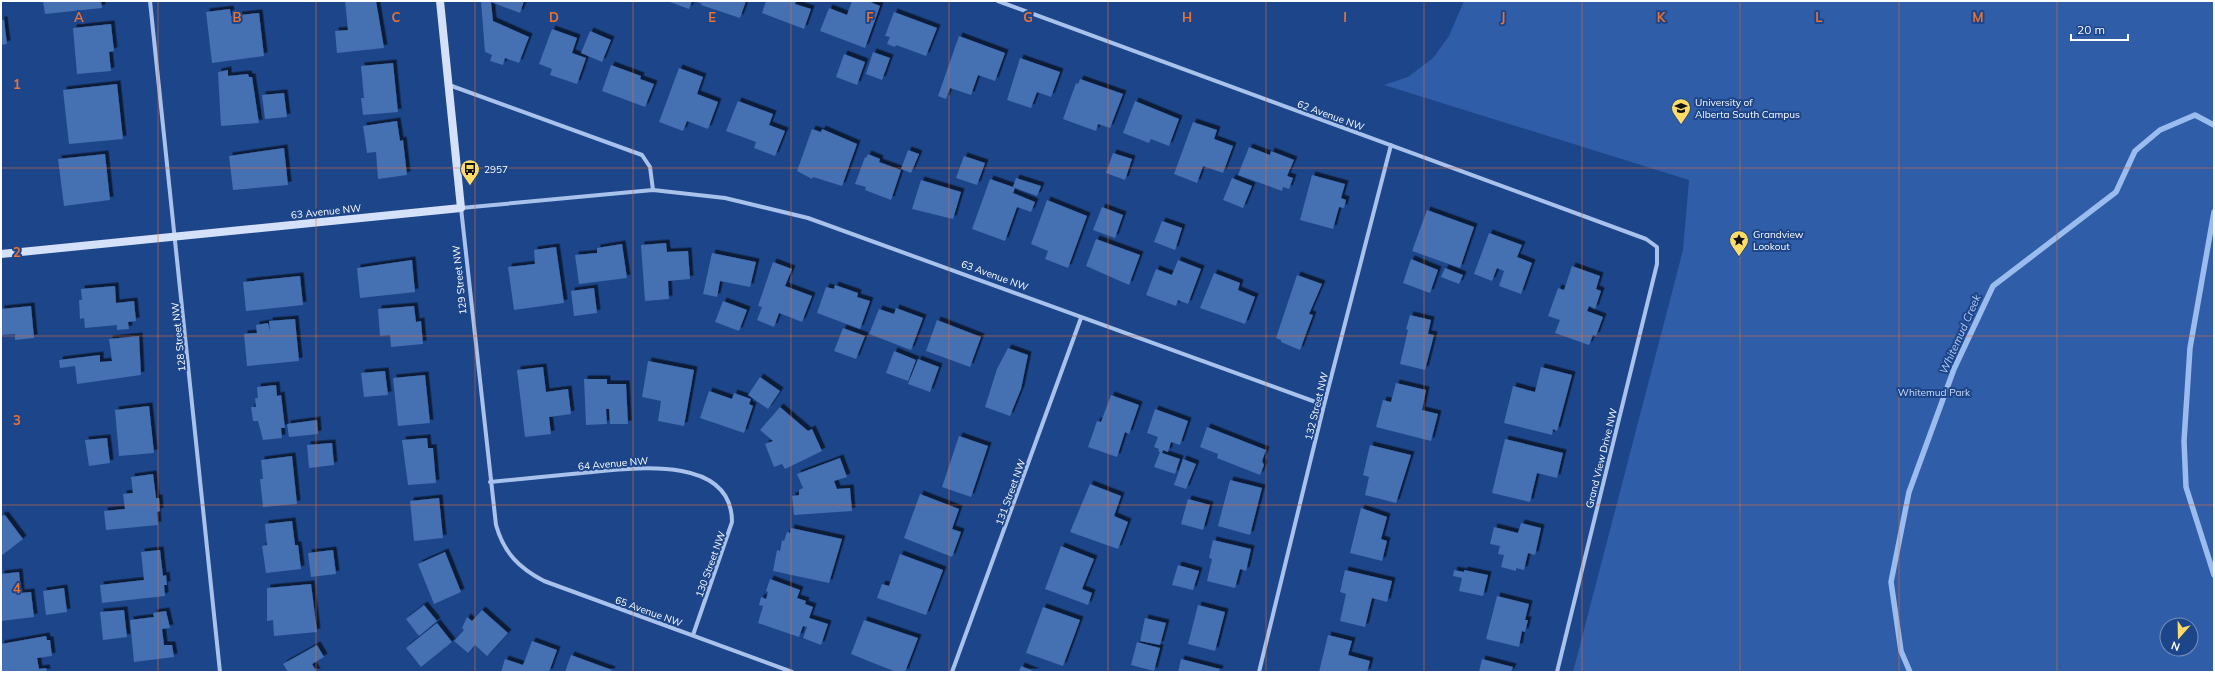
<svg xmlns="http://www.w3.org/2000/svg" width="2215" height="673" font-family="Mulish,sans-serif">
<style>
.green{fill:#305da7;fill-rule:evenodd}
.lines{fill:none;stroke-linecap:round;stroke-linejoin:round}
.stream{stroke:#9bbcee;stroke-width:5.5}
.building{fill:#456fb2;filter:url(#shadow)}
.street{stroke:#a8c2ec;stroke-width:4}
.secondary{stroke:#d4e1f9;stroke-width:8}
.grid{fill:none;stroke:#eb7230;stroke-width:1;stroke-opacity:0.55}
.labels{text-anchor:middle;stroke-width:4;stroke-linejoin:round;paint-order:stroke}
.poi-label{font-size:10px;fill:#fff;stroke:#1d458a;text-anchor:start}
.street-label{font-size:10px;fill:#fff;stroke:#1d458a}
.park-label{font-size:10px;fill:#cddef9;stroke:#1d458a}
.water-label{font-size:11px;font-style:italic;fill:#b3ccf3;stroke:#1d458a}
.grid-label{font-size:13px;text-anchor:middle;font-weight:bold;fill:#eb7230;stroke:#1d458a;stroke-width:4;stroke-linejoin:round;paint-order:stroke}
</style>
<defs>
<filter id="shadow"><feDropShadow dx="3.5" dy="-3.5" stdDeviation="0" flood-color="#0009"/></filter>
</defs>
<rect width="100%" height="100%" fill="#1d458a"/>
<path class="green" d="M1464,1h750v671h-641l110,-422 6,-70 -305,-95 24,-8 25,-19 16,-22zM2167,625h24v24h-24z"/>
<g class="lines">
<path class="stream" d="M2214,212l-24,136 -6,93 2,46 28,88
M1910,672l-9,-21 -10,-69 18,-90 45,-123 39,-83 123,-94 19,-41 25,-21 35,-15 19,10"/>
</g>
<path class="building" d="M43,1h58l1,7 -57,6z
M345,1h31l8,47 -47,5 -2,-22 13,-1z
M481,1h43l-4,12 -29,-11 2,19 36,16 -10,26 -14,-5 -2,7 -13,-4 2,-6 -7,-3z
M667,1h25l-3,8z
M695,1h51l-6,17 -39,-13 1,-1z
M766,1h30l-1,3 16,5 -7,20 -42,-16z
M852,1h16l12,5 -15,42 -45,-17 9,-23 18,7z
M230,9l1,7 28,-3 5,43 -52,7 -6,-51z
M894,12l43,16 -11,28 -30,-11 -1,2 -8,-3 3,-7 -5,-1z
M1,20h3l3,24 -6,1z
M111,24l3,27 -5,1 2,19 -34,3 -4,-46z
M552,29l25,9 -5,15 14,5 -9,26 -27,-9 2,-6 -13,-5z
M590,31l21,9 -9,22 -21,-9z
M959,36l46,17 -10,28 -17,-6 -7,20 -21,-7 -4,11 -8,-3z
M873,52l17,6 -8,22 -16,-6z
M844,54l21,8 -8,23 -21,-8z
M1020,58l40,14 -9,25 -14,-5 -6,16 -24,-8z
M393,63l5,49 -35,3 -2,-17h3l-3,-32z
M611,65l30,11 -1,3 14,5 -9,23 -43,-16z
M679,68l24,9 -6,17 21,8 -10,27 -21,-8 -4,10 -24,-9z
M228,70v6l20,-2 1,3h3l7,46 -38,3 -3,-54z
M1080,79l43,15 -13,34 -12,-4 -2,7 -33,-12 13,-36 2,1z
M117,84l6,55 -54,5 -6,-54z
M284,93l3,24 -22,2 -3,-24z
M738,101l35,13 -4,11 16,6 -10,25 -21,-8 2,-6 -30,-11z
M1135,101l44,18 -10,27 -18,-7 -2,4 -26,-10z
M397,121l3,20 3,-1 4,35 -29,4 -2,-27 -9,1 -4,-27z
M1193,122l24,8 -3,9 19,7 -10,27 -20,-7 -6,17 -23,-9z
M812,129l9,3 1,-3 35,15 -15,42 -29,-9 -1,2 -15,-8z
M1249,147l21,8 1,-4 23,9 -7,16 6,2 -4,11 -6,-2 -1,4 -44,-16z
M284,148l4,37 -55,5 -4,-34z
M908,150l11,4 -8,19 -10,-4z
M1113,153l19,6 -7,21 -19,-7z
M105,154l5,46 -46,6 -6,-47z
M868,154l12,5 -1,3 22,8 -10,30 -26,-10 1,-3 -11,-3 10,-27 1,1z
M964,156l21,7 -8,22 -21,-7z
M1312,175l33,9 -4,14 5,2 -2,8 -5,-1 -6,22 -33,-9z
M1016,178l25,8 -4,10 -22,-8 -2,5 22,9 -4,10 -14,-5 -12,34 -33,-12 18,-50 23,8z
M1232,178l20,8 -9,22 -20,-8z
M921,180l40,12 -8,27 -41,-10z
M1047,200l40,16 -19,52 -23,-9 3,-8 -17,-7z
M1102,207l21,8 -8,23 -22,-8z
M1427,210l47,17 -14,41 -48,-17z
M1162,221l20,7 -7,22 -21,-8z
M1489,233l33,12 -5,12 15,6 -11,31 -22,-8 5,-15 -7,-3 -5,13 -18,-7z
M1096,239l44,16 -11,30 -43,-19z
M666,243l1,9 21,-1 2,28 -22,2 1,18 -24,2 -4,-56z
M622,244l5,34 -48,6 -4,-29 22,-2v-5z
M556,247l8,56 -50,7 -6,-43 27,-3 -1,-14z
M712,253l44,9 -6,25 -30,-6 -3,16 -14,-3z
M1411,259l27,11 -8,23 -27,-10z
M412,260l3,32 -55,6 -3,-30z
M1178,260l23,9 -13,35 -10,-4 -2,6 -30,-11 10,-26 16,6z
M773,262l19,7 -7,17 27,10 -10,26 -23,-9 -5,14 -17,-7 5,-13 -4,-1z
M1572,266l28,10 -4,13 5,2 -6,18 -6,-3 -2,5 16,6 -7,19 -3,-1 -4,10 -34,-12 5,-13 -12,-4 10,-28 6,2z
M1445,268l18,7 -4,9 -18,-7z
M1214,273l26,10 -2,7 17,7 -10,27 -45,-16z
M1297,275l25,9 -13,30 4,1 -13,35 -19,-8v-2l-5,-2z
M300,276l3,29 -57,6 -3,-29z
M835,285l23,8 -1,4 13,4 -10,28 -43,-16 9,-26 8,2z
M115,286l1,17 18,-2 2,20 -8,1 1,7 -12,1v-5l-32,3 -1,-10 -4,1 -1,-19h3l-1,-11z
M594,288l3,25 -23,3 -3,-25z
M723,301l24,9 -8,21 -24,-9z
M31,306l3,32 -19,2v-6l-14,1v-26z
M414,306l2,16 5,-1 2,23 -32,3 -1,-12 -10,1 -2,-27z
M896,308l27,10 -12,32 -42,-16 10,-25 15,5z
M1410,315l21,5 -3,14 6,1 -9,35 -25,-6 8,-34 -2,-1z
M295,319l4,42 -52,5 -3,-32 13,-1 -1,-8 12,-2 2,9 -1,-11z
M937,320l44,17 -11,30 -44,-16z
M843,328l22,8 -9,23 -22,-8z
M139,336l2,39 -64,9 -2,-18 -15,2 -1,-8 41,-5v7l12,-1 -3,-22z
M1008,348l20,7 -7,34 -11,27 -25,-9 12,-38z
M894,351l22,9 -8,21 -22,-8z
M918,359l21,8 -9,25 -22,-8z
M648,361l46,9 -10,56 -26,-5 3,-20 -19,-4z
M543,367l3,25 22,-3 3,25 -22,3 2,17 -26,3 -8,-67z
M1541,367l31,8 -15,56 -4,-2 -1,6 -48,-12 9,-37 22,6z
M385,371l3,24 -24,2 -3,-24z
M425,375l5,48 -32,3 -5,-48z
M760,377l20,14 -12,18 -20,-14z
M584,379h23v5h19l2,40h-18l-1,-15h-3l1,15 -21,1z
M1396,383l30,7 -4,20 16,4 -7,27 -55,-14 7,-27 8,2z
M276,385l1,11 4,-1 4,33h-4l1,10 -19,2 -5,-19h-5l-2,-14h5l-1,-9h3l-1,-11z
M709,391l23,8 2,-6 17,6 -2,5 4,2 -9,27 -44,-15z
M1111,395l28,10 -10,29 -4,-2 -8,25 -29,-10 9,-26 4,1z
M149,406l5,47 -35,3 -4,-46z
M780,407l28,24 4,-2 10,22 -37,18 -3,-5 -8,3 -9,-23 8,-3 -13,-11z
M1155,409l33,12 -8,24 -9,-3 -3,10 -5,-2 -1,3 18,6 -5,15 -21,-7 6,-15 -2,-1 1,-2 -5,-2 4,-10 -11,-4z
M317,420l1,14 -29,3 -2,-13z
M1207,427l59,23 -4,11 2,4 -4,10 -43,-17 1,-4 -18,-7z
M959,436l29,10 -17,51 -29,-10z
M107,438l3,25 -21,3 -4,-26z
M427,438l1,10h5l3,35 -28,2 -6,-45z
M1505,439l58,14 -6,25 -20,-5 -7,29 -38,-9z
M332,443l2,22 -25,3 -2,-23z
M1370,445l41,10 -15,48 -31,-8 4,-18 -6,-2z
M292,456l5,48 -34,3 -3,-28h3l-2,-19z
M840,458l7,19 -13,4 3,8 13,-1 2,23 -58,4 -2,-19 7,-1v-5l4,-2 -6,-14z
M1183,459l13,5 -10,25 -12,-4z
M153,474l3,24h3l1,13 -3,1 1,13 -52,5 -2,-19 21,-2 -2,-15 10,-1 -2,-16z
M1230,480l32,8 -12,47 -32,-9z
M1090,484l31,12 -7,20 14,6 -10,27 -48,-17z
M920,494l39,15 -7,20 9,3 -9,25 -48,-19z
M439,498l4,40 -29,3 -4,-40z
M1188,499l22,6 -7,25 -22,-6z
M1361,508l26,9 -6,22 6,2 -5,20 -32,-8z
M1,514l1,2 3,-1 18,24 -22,17z
M292,521l3,24h3l3,24 -35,4 -4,-27 5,-1 -2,-21z
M1521,523l20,5 -6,27 -7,-2 -4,17 -8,-2v3l-15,-4 3,-12 -6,-1 2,-8 -10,-2 4,-17 24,6z
M791,528l51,11 -13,44 -56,-12 4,-21 3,1 2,-11 2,1 3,-9 3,1z
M1213,540l38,9 -5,22 -6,-2 -5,19 -28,-7 5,-22 -3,-1z
M1061,546l33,13 -12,30 10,4 -4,12 -43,-16z
M160,550l3,26 3,-1 1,10h-3l1,11 -63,7 -2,-18 44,-5 -3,-28z
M333,550l3,24 -25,3 -3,-24z
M445,552l16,40 -27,12 -16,-40z
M900,554l43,16 -17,45 -49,-17 5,-14 7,2z
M1178,565l21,6 -6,19 -21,-5z
M1345,570l47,11 -5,21 -15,-4 -7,29 -25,-6 6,-27 -6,-2z
M1454,570l10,2v-2l24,5 -5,21 -24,-5 3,-13 -9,-2z
M19,572l2,21 10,-1 3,25 -33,4v-47z
M770,579l30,11 -3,8 9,3 -1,3 8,3 -4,11 19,6 -7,21 -18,-7 4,-11 -4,-1 -4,11 -41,-14 5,-17 -4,-1 2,-8 5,2 2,-7 -2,-1z
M311,584l6,48 -43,4 -1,-16 -6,1v-33z
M64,588l3,24 -21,3 -3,-24z
M1497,596l32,8 -4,16h3l-3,12 -3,-1 -3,16 -33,-8z
M424,605l13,16 -18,15 -13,-17z
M1198,605l27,7 -10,39 -27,-7z
M1043,607l37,13 -17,46 -37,-13z
M124,610l3,27 -24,3 -3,-28z
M482,610l26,23 -21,23 -12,-11 -7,8 -14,-12 10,-11 -2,-2 5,-11 5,4z
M166,611l4,17 -8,1 2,16h8l2,12 -40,5 -4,-42 24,-3 -1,-4z
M1145,618l21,5 -6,22 -20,-4z
M864,620l54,18 -13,34h-9l-45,-18z
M437,623l15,19 -31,25 -15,-19z
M1328,635l24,6 -4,14 22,6 -3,11h-48z
M46,636l1,4h3l2,16 -15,2 2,11 7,-1 1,4h-46v-28z
M532,641l25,9 -8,22h-48l4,-13 18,6z
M1137,642l23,6 -6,23 -23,-6z
M317,645l7,12 -12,7 5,8h-29l-5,-8z
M571,655l41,15 -1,2h-46z
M1181,659l39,10 -1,3h-41z
M1482,659l31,8 -2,5h-32z
M1021,666l15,6h-17z"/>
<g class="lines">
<path class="street" d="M150,1l70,671
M998,1l648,238 11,8v17l-100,408
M449,85l193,70 8,12 3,23
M490,482c31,-3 61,-6 92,-9 45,-4 150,-21 150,49l-39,113
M792,672l-248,-91c-25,-13 -40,-28 -48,-56l-35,-317 192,-18 72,8 83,20 516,187
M952,672l129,-354
M1259,672l65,-267 67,-260"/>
<path class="secondary" d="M1,254l460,-46 -21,-207"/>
</g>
<path class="grid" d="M158,1v671M316,1v671M475,1v671M633,1v671M791,1v671M949,1v671M1108,1v671M1266,1v671M1424,1v671M1582,1v671M1740,1v671M1899,1v671M2057,1v671M1,168h2213M1,336h2213M1,505h2213"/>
<defs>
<symbol id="university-pin" viewBox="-11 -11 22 30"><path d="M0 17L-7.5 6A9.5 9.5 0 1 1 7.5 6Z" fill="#fcdb66" stroke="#1d458a"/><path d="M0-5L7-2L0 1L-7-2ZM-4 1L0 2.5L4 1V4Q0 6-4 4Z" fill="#111"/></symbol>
<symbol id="bus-pin" viewBox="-11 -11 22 30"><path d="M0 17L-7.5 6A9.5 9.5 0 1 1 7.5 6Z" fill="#fcdb66" stroke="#1d458a"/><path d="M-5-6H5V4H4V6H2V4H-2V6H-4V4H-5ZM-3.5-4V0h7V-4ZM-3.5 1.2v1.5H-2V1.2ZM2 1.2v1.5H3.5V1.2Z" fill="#111"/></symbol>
<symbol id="sight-pin" viewBox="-11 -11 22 30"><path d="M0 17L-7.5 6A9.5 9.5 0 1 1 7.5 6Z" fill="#fcdb66" stroke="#1d458a"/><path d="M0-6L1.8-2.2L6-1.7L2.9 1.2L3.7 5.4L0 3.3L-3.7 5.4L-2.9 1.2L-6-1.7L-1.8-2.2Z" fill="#111"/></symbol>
</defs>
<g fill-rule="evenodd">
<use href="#university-pin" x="1670" y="97" width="22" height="30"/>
<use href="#bus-pin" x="459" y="158" width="22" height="30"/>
<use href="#sight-pin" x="1728" y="229" width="22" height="30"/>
</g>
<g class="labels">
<g class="poi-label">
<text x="1695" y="106">University of<tspan x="1695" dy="12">Alberta South Campus</tspan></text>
<text x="484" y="173">2957</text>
<text x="1753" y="238">Grandview<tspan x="1753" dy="12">Lookout</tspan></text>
</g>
<g class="street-label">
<text transform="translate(1331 115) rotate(20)" y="4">62 Avenue NW</text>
<text transform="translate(326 211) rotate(-6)" y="4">63 Avenue NW</text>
<text transform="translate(995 275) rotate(20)" y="4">63 Avenue NW</text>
<text transform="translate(459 280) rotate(-96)" y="4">129 Street NW</text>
<text transform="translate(178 337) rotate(-96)" y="4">128 Street NW</text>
<text transform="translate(1316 406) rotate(-76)" y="4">132 Street NW</text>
<text transform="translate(1601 458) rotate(-76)" y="4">Grand View Drive NW</text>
<text transform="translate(613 463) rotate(-5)" y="4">64 Avenue NW</text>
<text transform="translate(1010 492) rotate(-70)" y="4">131 Street NW</text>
<text transform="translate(710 564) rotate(-70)" y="4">130 Street NW</text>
<text transform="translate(649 611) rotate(20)" y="4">65 Avenue NW</text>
</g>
<g class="park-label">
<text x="1934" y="396">Whitemud Park</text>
</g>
<g class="water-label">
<text transform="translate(1960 334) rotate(-66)" y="4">Whitemud Creek</text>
</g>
</g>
<g class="grid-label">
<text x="79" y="22">A</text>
<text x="237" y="22">B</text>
<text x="396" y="22">C</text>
<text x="554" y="22">D</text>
<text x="712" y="22">E</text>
<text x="870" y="22">F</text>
<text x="1028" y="22">G</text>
<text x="1187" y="22">H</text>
<text x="1345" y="22">I</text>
<text x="1503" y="22">J</text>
<text x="1661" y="22">K</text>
<text x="1819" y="22">L</text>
<text x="1978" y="22">M</text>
<text x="17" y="89">1</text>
<text x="17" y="257">2</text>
<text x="17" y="425">3</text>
<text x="17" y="593">4</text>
</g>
<rect width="2215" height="673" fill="none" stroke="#ffffff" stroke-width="4"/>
<g transform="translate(2179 637) rotate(200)"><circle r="19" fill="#1d458a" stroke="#778fb9"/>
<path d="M0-3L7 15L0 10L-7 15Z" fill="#fcdb66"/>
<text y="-6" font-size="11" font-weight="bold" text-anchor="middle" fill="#ffffff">N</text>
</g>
<path d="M2071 34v6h57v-6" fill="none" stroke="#ffffff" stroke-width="2"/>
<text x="2077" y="34" font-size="12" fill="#ffffff" stroke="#1d458a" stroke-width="3" paint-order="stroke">20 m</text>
</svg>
